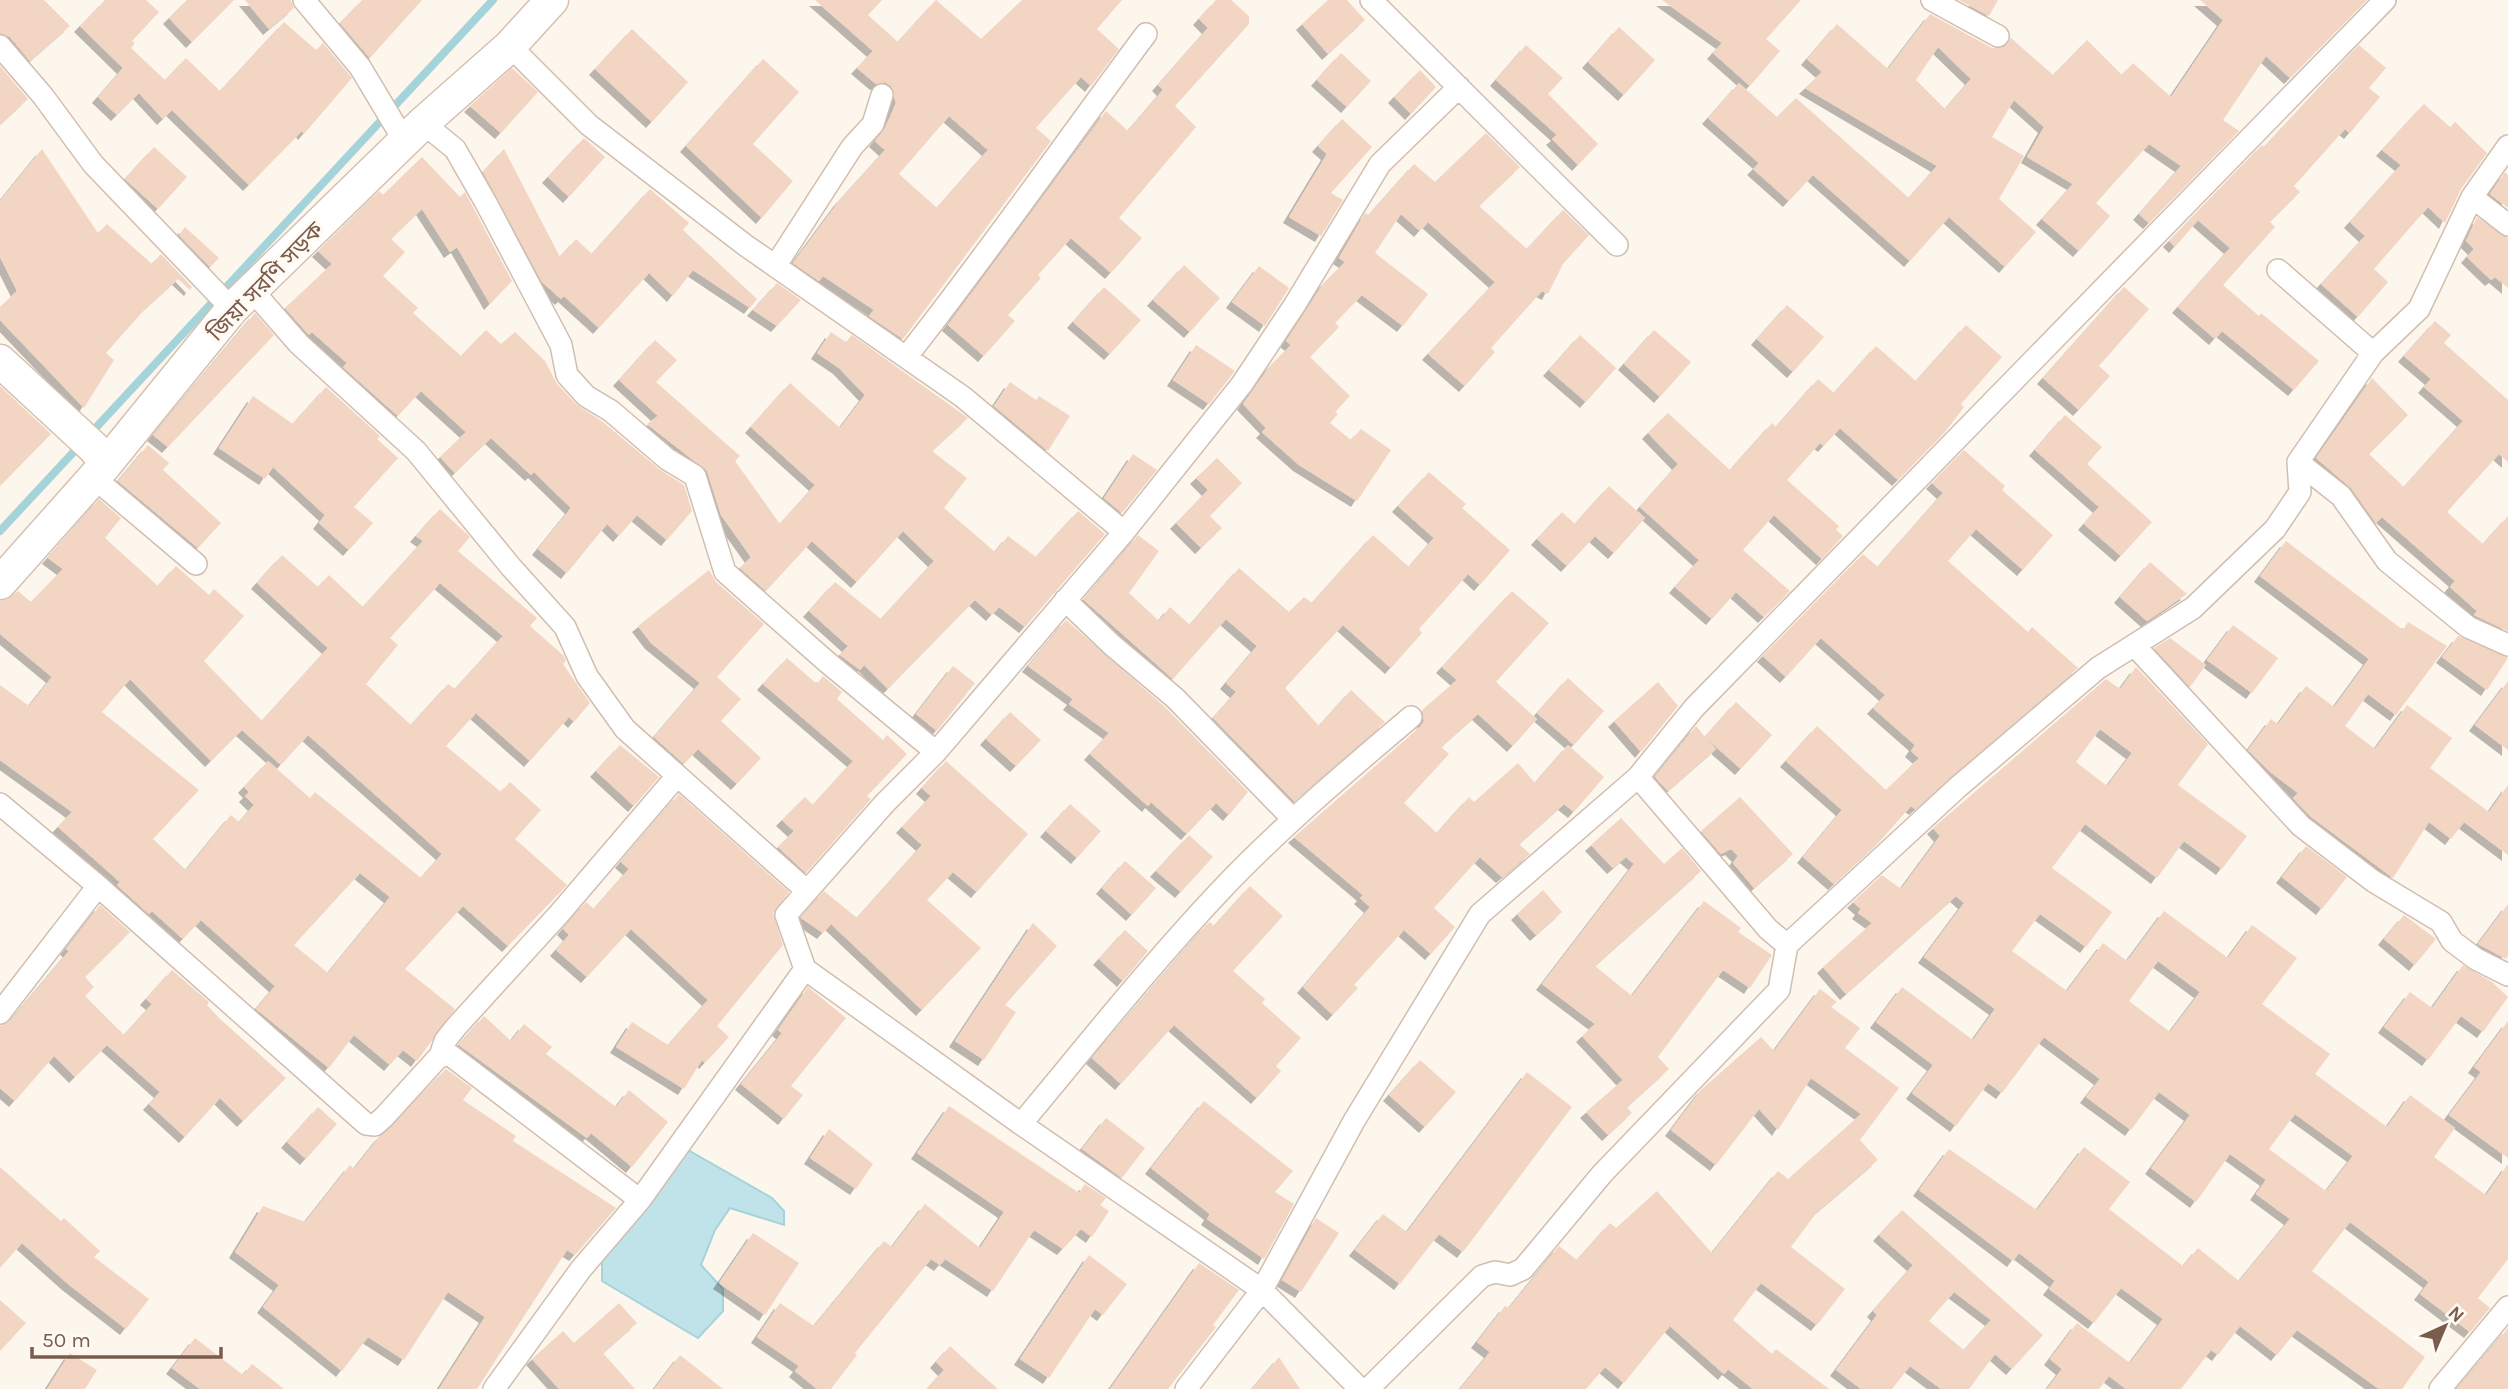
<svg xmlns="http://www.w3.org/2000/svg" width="2508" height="1389" font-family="Karla,'Noto Sans Bengali',sans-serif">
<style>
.water{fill:#bfe3e8;stroke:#a5d3da;stroke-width:2}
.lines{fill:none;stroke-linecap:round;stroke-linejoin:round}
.stream{stroke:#a5d3da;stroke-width:8}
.building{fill:#f3d5c3;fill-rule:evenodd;filter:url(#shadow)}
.street-casing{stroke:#d1beb0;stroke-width:24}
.secondary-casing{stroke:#d6c0b0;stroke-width:35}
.street{stroke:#fff;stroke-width:21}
.secondary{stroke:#fff;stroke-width:32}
.labels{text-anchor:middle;stroke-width:7;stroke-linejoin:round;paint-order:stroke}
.street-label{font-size:23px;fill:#7a5c4d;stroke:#fffaf3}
</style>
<defs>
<filter id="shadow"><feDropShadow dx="-6" dy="6" stdDeviation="0" flood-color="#0004"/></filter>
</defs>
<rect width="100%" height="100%" fill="#fdf6ec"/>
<path class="water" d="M688,1150l84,48 12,13v14l-54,-17 -15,22 -14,35 22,24v22l-25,27 -96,-57v-19z"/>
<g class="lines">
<path class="stream" d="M90,434l403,-434
M0,531l81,-87"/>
</g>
<path class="building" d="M0,0h44l26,26 -40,35 -20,-24 -10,-4z
M105,0h41l13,12 -27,29 3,2 -4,5 34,32 21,-22 34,33 64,-69 32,28 7,-7 29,35 -48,56 -2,-3 -53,54 -77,-75 -9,9 -24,-26 -22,22 -19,-18 25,-29 -43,-42z
M187,0h47l-42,42 -23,-24z
M245,0h46l3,8 -25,21z
M362,0h60l-52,58 -30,-35z
M815,0h67l-14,15 30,27 38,-42 45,39 41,-39h100l-25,29 22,20 -28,37 -10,-9 -45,51 15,13 -148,198 -34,-23 5,-6 -51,-34 -4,5 -26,-18 46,-62 46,-51 -10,-9 10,-13 11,-25 -5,-17 -6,-4 -9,2 -19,-16 16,-17zM949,116l39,34 -51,58 -38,-34z
M1216,0h15l18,16v8l-74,82 21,21 -77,91 23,20 -31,35 -40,-35 -33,37 3,3 -33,37 7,6 -31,35 -36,-31 158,-214 22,20 35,-41 -5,-5 50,-57 -9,-9z
M1328,0h19l18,20 -37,34 -26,-30z
M1662,0h139l-35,39 14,12 -30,35 -37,-33 9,-10z
M1959,0h39l-9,16z
M2200,0h167l-77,78 -24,-22 -43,64 16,11 -90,92 -10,-9 42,-48 -32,-22 -53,59 14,13 -31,35 -37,-32 31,-35 -46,-27 17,-30 -30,-27 -22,37 32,19 -25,43 37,33 -31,35 -56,-50 -39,44 -97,-86 -24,26 -36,-32 6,-6 -51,-45 31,-35 38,34 19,-19 113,100 28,-32 -132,-78 17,-16 -15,-13 30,-35 51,45 42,-55 62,34 12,-1 7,-9 42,37 34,-35 35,35 11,-12 38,34 52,-77zM1938,47l33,32 -26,30 -29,-29z
M1619,27l36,33 -31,35 -36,-33z
M632,29l56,53 -36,40 -57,-53z
M1526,45l37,33 -15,16 50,50 -20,21 -26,-26 5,-4 -61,-55z
M2359,45l27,23 -17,20 11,9 -30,36 -5,-4 -51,57 6,6 -30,30 5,5 -52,58 36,31 2,-3 58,48 -25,29 -72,-59 -7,8 -37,-32 52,-59 -32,-28 -23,27 -6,-6 93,-96 2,2z
M1341,53l30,28 -24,26 -30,-27z
M763,59l36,33 -46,52 40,37 -31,37 -76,-72z
M0,66l28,33 -28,26z
M512,68l26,24 -37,41 -31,-27z
M1420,70l16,17 -25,27 -17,-17z
M2424,104l26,23 5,-5 32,31 -26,36 -16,34 -17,-16 -54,62 14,13 -30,35 -37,-33 44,-48 -15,-14 51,-57 -19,-15z
M1342,119l30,28 -41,46 12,7 -22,36 -32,-19 38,-63 -9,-8z
M1486,133l34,34 -41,39 48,43 36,-39 26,25 -26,29 -15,30 -6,-3 -51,57 4,4 -30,34 -37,-32 67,-72 -67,-60 -8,9 -19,-17 -26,39 53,41 -25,32 -41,-31 -27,28 4,4 -29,30 40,39 -15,16 3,2 -8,9 21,17 10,-11 30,21 -34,51 -58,-36 -37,-33 4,-4 -23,-24 27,-38 21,-21 -5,-4 37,-57 22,-22 -6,-4 26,-45 4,2 45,-51 21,18z
M584,138l21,19 -36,40 -21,-20z
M154,147l33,30 -29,32 -33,-30z
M42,149l56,84 9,-9 45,40 9,-10 31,33 -2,3 -12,-11 -33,30 -39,44 8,7 -30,48 -84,-88v-13l17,-16 -17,-34v-56z
M504,149l56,108 16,-18 16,15 58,-65 39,34 -6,7 74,69 -7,9 -57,-38 -20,26 -24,-23 -50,55 -35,-32 -3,3 -19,-17 -59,-110z
M422,157l38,40 5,-5 47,89 -22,23 -33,-57 -7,5 -28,-43 -31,30 14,13 -22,24 35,32 -5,5 48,43 25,-26 15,14 14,-12 30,29 12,23 20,21 26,17 56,47 25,16 8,26 -25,29 -30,-25 -18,21 -12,-12 -40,49 -29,-24 33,-41 -37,-36 -3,3 -40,-37 -36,35 -15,-16 26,-25 -45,-41 -23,25 -55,-49 4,-4 -35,-31 -3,3 -24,-27 47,-44 -14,-13 61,-60 4,4z
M2505,172l3,3v33l-18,-14z
M2477,217l31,21v50l-13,-11 -4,3 -24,-23 7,-8 -8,-8z
M185,227l34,31 -9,9 -31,-32z
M1184,265l36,33 -30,34 -37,-32z
M1259,266l30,22 -24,38 -33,-24z
M777,283l24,17 -24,26 -24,-16z
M1104,287l37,33 -31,34 -37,-32z
M2124,287l25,22 -50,57 11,10 -31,34 -36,-32z
M1787,305l37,32 -31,35 -36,-33z
M255,313l19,22 -106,112 -15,-12z
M2435,321l16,14 -7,8 64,57v62l-9,-8 -52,58 36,32 25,-28v115l-34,-16 3,-4 -27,-24 5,-6 -73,-64 -6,6 -25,-35 -35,-30 56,-80 36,37 -39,39 35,33 59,-66 -39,-34 7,-8 -27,-23z
M1966,325l36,32 -41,47 3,3 -19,25 -47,48 -58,-52 -16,18 -4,-3 -33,37 52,46 -3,4 7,6 -21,23 -48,-44 -31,35 47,41 -26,26 -28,-25 -24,27 -37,-32 24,-27 -59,-53 38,-43 -30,-31 20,-20 62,57 42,-47 4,4 42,-48 16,14 42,-47 40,35z
M1654,330l37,32 -31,35 -36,-33z
M831,332l15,10 6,-7 116,83 -36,33 35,27 -23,30 51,44 13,-16 28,21 42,-46 27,23 -80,93 -26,-20 -7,8 -17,-15 -87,89 -24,-24 -4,5 -20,-15 8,-9 -39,-35 26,-29 46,37 53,-58 -31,-30 -46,51 -45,-41 -46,50 -26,-23 11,-11 -30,-42 -14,-44 -60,-47 11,-8 -39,-36 36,-40 22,20 -21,22 84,74 -5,5 45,63 35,-39 -64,-58 39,-44 50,45 25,-33 -26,-27 -22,-15z
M1580,335l36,33 -30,34 -37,-32z
M1196,345l39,26 -26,33 -36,-24z
M1010,382l26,18 3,-4 31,20 -22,35 -54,-45z
M0,386l51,48 -51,52z
M326,387l54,49 -3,3 21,19 -44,49 19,16 -24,27 -30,-27 6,-8 -52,-48 -8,12 -46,-31 34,-52 40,28z
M2065,415l37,32 -15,17 65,58 -31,34 -37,-32 15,-17 -64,-57z
M148,445l21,18 -6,7 58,53 -23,25 -80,-67z
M1964,450l41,36 -3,4 51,45 -30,35 -47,-41 -28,32 80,71 4,-5 46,41 -163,141 -4,-3 -31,35 -46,43 -31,-27 39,-47 -56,-49 31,-35 69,64 33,-32 -8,-7 4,-6 -42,-37 12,-13 -64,-57 -35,39 -23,-21 100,-102 15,13 65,-74 -11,-10z
M1133,454l24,16 -35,43 -18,-15z
M1217,458l25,25 -32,33 12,12 -21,20 -25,-25 32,-33 -12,-12z
M1429,472l37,32 -4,4 48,42 -30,35 -12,-11 -49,55 3,4 -31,35 -48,-43 -58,63 34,38 32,-36 34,32 -91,79 -81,-83 23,-26 -10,-9 31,-37 -31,-27 -53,60 -89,-79 54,-65 21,16 -30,42 30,28 11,-14 20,18 49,-57 50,44 15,-15 8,6 61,-68 36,32 25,-29 -36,-32z
M1609,486l36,32 -31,35 -19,-17 -28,30 -30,-27 25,-27 13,12z
M99,499l22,19 -16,20 53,48 18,-20 33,29 5,-6 30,27 -40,45 58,60 66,-73 -71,-65 25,-28 36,32 11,-12 34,32 60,-66 -7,-5 24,-27 30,28 -12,14 79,67 -7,8 34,30 2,5 -3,3 27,39 -16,19 -5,-5 -39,44 -54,-48 -30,33 55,46 9,-10 31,28 -26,29 52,46 -59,61 -45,-40 -58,63 50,40 -38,52 -14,-11 -13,15 -36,-30 -25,33 -73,-59 19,-23 -74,-66 -18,19 -31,-28 -3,3 -32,-29 3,-3 -62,-55 14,-15 -72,-52v-75l29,21 23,-29 -52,-43v-33l6,-1 12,-9 13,11 32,-33 -15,-11zM440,583l63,53 -48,53 -7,-5 -37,41 -45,-41 32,-39 -8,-7zM130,679l81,82 31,-31 39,35 27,-30 134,119 -21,24 -106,-86 -5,6 -42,-37 -24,26 5,5 -4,4 9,9 -15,17 -8,-7 -45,55 -33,-31 46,-49 -97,-78zM360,873l30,24 -62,76 -34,-28z
M2286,541l117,89 5,-8 39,24 -51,69 -28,-21 -23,32 30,23 32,-44 45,33 -22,30 59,44 19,-27v70l-44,-33 -13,17 -22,-17 -36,56 -83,-62 -17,-18 5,-5 -29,-22 -21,-21 23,-31 7,5 28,-38 28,21 35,-48 -109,-83z
M2150,562l37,32 -40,27 -27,-24z
M709,570l7,12 48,42 -47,53 24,22 -20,22 40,37 -24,26 -39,-35 -14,15 -30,-27 46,-54 -49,-40 -13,-17z
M1512,591l37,32 -53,59 41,37 -24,27 -35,-32 -37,33 8,7 -45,49 33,30 32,-36 5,5 44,-39 17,20 33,-38 36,32 -30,35 -10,-8 -45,40 11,10 -28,23 -22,-20 -46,51 21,19 -24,27 -27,-24 -50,55 4,3 -25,27 -30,-28 67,-80 -10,-9 3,-3 -69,-58 126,-110 4,-6 -2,-11 35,-30 -15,-13z
M1066,620l100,88 82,84 -19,23 -13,-12 -29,31 -36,-32 -3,4 -58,-52 19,-21 -40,-29 4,-5 -45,-33z
M2233,625l45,33 -26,35 -45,-33z
M2458,636l50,22 -21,32 -45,-33z
M2170,638l36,27 -16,22 -36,-39z
M787,658l30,26 6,-8 19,16 -5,7 46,41 4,-5 20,19 -40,42 4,3 -65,74 -28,-26 16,-16 -12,-11 23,-23 8,8 40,-44 -90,-77z
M953,666l22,17 -38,48 -21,-17z
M2136,667l72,77 -30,41 69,51 -25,33 -38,-28 -27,37 -72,-54 -33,44 60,44 -26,35 -46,-33 -28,37 55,40 36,-48 24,18 37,-50 64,47 24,-33 45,33 -35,46 68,50 -15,20 72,53 23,-32 45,33 -21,29 52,38 22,-31v95l-30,39 12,10 -20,24 -50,-38 9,-12 -79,-60 -38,49 113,86 -23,32h-23l-82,-59 -20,25 -37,-29 -22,29 -7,-5 -30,39h-55l-17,-13 -10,13h-52l15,-20 -12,-10 27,-36 53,40 33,-44 -42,-31 -27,35 -45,-34 6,-8 -36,-28 -6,8 -94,-71 30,-41 88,61 47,-63 46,35 -21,27 74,57 15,-18 41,33 51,-62 -34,-25 10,-14 -36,-26 -34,48 -45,-34 39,-53 -31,-23 -28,38 -45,-33 14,-18 -56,-42 -42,56 -14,-10 -32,43 -44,-33 21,-28 -57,-43 26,-35 71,53 22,-31 -71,-52 40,-54 -8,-7 -110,98 -23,-27 49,-44 -14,-10 3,-4 -8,-7 29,-27 19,14 39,-53 -7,-8 173,-149 14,10zM2100,729l32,24 -25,33 -31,-24zM2158,961l42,31 -30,40 -41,-31zM2295,1114l58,42 -27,35 -57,-42z
M1568,678l36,33 -30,34 -37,-32z
M2508,681v69l-33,-25z
M1658,682l20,24 -37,46 -27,-31z
M1736,702l36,33 -31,34 -35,-31 10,11 -48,42 -13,-14 41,-51 9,11z
M1010,712l31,28 -25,26 -30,-27z
M620,745l39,32 -25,29 -38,-35z
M946,761l82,73 -51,58 -24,-20 -26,28 54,48 -59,62 -91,-86 -8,9 -22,-15 23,-27 33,27 65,-73 -20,-18 29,-31 -9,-8z
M679,794l110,98 -16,21 10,32 -66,81 12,11 -24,26 -3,-3 -18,29 -68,-42 16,-25 36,23 40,-45 -77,-71 -44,48 -31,-27 13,-15 -6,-6 23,-27 8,7 35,-40 -8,-7z
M1740,797l53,57 -39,34 -21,-25 5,-7 -7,-7 -10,5 -20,-23z
M1070,804l31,27 -24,27 -31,-27z
M1621,818l43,46 18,-16 19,23 -106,95 37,30 72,-95 37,27 -3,4 34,23 -22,33 -27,-18 -65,87 11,12 -42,38 5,6 -24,22 -22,-23 37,-32 -41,-44 13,-12 -53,-40 92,-120 -8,-7 -13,11 -22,-23z
M1189,835l24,22 -32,35 -25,-21z
M2306,846l41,31 -25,32 -40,-32z
M1125,861l31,27 -24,27 -30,-27z
M1250,886l33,30 -50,55 32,28 -3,4 39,35 -25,28 5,5 -24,27 -83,-73 -53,59 -29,-26 113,-132 5,-4 4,4z
M1543,890l19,22 -26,23 -19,-21z
M2508,904v51l-2,4 -28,-15z
M100,905l30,27 -45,45 9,10 -9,9 39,39 28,-31 -6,-5 26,-29 37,32 -2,3 12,13 67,60 -43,43 -23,-23 -35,39 -36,-33 11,-12 -53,-47 -32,32 -21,-21 -39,45 -15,-13v-62l10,-5 59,-70 -3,-2z
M2404,915l32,24 -21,26 -31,-26z
M1033,923l24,23 -52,59 11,7 -32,48 -29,-19z
M1125,930l23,21 -25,30 -24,-22z
M2463,965l29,17 16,15 -25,35 -22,-16 -33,44 -44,-33 26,-35 22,16z
M808,987l38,31 -55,68 12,9 -19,24 -43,-35 41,-51 -4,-3z
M1820,989l17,13 -6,5 29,21 -15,20 54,40 -39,52 18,20 -61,52 -26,35 54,42 -28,36 -56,-42 -28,37 39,34 4,-5 53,40h-76l-25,-20 -4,5 -54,-48 -46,57 -19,-16 -19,22h-126l30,-37 -13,-10 28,-36 4,2 50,-62 18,14 33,-37 6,5 41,-37 55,62 66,-82 10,8 73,-65 -50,-36 -33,52 -19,-21 -43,56 -45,-35 30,-40 60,-53 13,14z
M484,1016l27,25 13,-17 28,23 -6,7 70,53 13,-17 39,32 -36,45 -41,-34 -4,5 -128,-93z
M2508,1021v137l-59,-43 32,-43 -7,-5z
M1420,1060l36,32 -31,35 -36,-32z
M446,1069l26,19 -9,12 53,36 -3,5 103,67 -41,47 -8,-5 -90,139h-38l46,-72 -37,-25 -44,68 -36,-23 -26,34 -79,-64 16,-22 -44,-33 28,-46 42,16 45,-57 4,4 25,-32z
M1527,1072l45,35 -109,145 -24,-18 -39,50 -45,-34 28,-36 24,18z
M1204,1101l89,70 -18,21 19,12 -30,55 -57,-40 3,-5 -59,-46z
M949,1106l130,87 6,-9 21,14 -6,7 9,6 -17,26 -11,-8 -18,20 -29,-19 -41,61 -48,-32 -5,6 -9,-6 -76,94 2,2 -26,34h-14l-22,-18 4,-5 -42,-29 23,-34 34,23 70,-85 8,6 33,-43 55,44 24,-36 -87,-59z
M318,1107l19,17 -31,35 -19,-17z
M1106,1118l39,30 -23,30 -40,-29z
M829,1129l44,35 -17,25 -46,-31z
M0,1167l61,54 3,-3 36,33 -6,6 55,42 -23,30 -58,-45 -46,-41 -22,25z
M1902,1210l141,125 -31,34 -17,-15 -26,35h-28l-31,-23 -18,23h-31l-25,-19 41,-55 -4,-4 40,-46 -34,-30zM1954,1292l37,28 -27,30 -35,-29z
M1316,1218l23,15 -38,59 -19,-12z
M753,1233l46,30 -34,52 -46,-32z
M1089,1255l38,29 -24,31 -8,-6 -46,69 -29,-19z
M1199,1263l40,27 -26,35 3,2 -48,62h-58z
M0,1300l26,23 -26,28z
M619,1303l18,20 -34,30 32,36h-76l-27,-30 31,-28 11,12z
M2508,1328v61h-51z
M195,1338l48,37 9,-11 32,25h-84l-28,-21z
M950,1346l24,22 24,21h-71l17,-19 -8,-8z
M70,1353l27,17 -12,19h-38z
M680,1355l43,34h-69z
M1279,1357l21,32h-48z"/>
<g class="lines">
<defs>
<path id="street" d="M304,0l56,67 45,75
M1371,0l246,245
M1932,0l66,36
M0,46l43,50 50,68 139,145
M510,46l79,79 156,120 218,152 161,135 -188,220 -51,51 -99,112 19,54
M423,123l32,26 31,54 75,142 6,30 19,21 25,15 56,48 28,17 30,96 102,90 109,90
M2508,146l-36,51 36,28
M776,265l76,-118 21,-23 9,-29
M2278,270l95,83
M251,289l48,55 117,107 95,116 54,60 22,49 38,53 182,162
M907,356c83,-105 159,-215 239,-322
M2298,462l43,34 46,65 81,66 40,18
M101,464l-2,18 97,82
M1124,532l118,-148 52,-78 86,-142 79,-77
M1065,600l47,45 63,53 118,121
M2134,645l167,181 72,55 68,41 11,19 24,18 32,16
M1638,777l130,152 19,16
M0,804l98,82 268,238 9,1 9,-8 51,-56 5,-5 10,-1 190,145 165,-231 216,155 241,166 98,99
M0,1013l98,-127
M440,1056l5,-15 11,-14 103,-113 118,-138
M1021,1124c66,-79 130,-160 201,-235 59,-62 124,-117 189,-172
M494,1389l87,-120 59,-69
M1186,1389l76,-99 92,-169 126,-207 158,-137 56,-69 691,-708
M1368,1389l114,-113 13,-4 15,3 13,-6 79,-95 177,-184 8,-45 171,-158 140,-119 95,-60 82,-79 25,-37 -2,-30 75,-109 46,-44 53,-112
M2440,1389l68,-82"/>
<path id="secondary" d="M0,361l94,87 12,16
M0,583l106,-119 126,-155 191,-186 87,-77 42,-46"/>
</defs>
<use href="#street" class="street-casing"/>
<use href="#secondary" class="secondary-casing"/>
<use href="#street" class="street"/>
<use href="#secondary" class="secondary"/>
</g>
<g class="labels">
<g class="street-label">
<text transform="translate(265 281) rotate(-46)" y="8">জিয়া সরণি সড়ক</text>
</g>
</g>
<g transform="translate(2445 1326) rotate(44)" stroke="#fffaf3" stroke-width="5" paint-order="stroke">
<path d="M0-5L12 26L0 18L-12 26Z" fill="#7a5c4d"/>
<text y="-10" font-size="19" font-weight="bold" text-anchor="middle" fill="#7a5c4d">N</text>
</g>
<path d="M32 1347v10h189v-10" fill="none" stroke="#7a5c4d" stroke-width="3.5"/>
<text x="42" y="1347" font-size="21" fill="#7a5c4d" stroke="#fffaf3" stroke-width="5" paint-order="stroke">50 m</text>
</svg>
